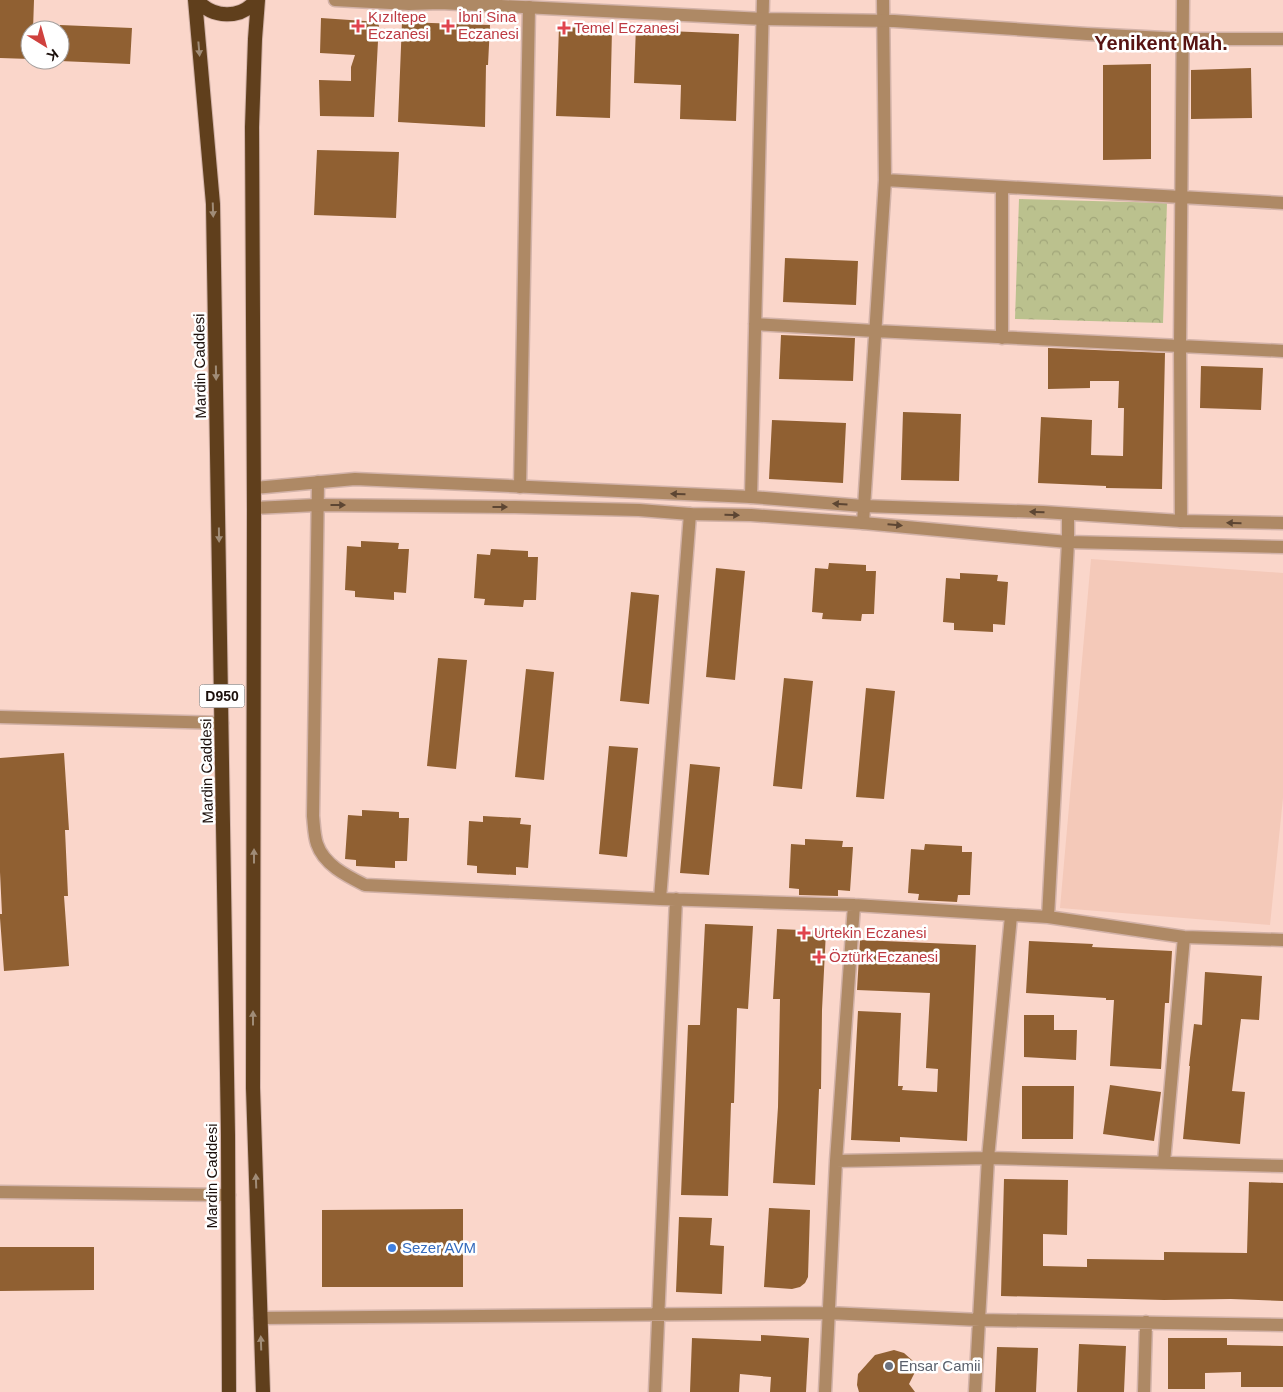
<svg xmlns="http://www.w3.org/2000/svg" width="1283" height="1392" font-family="Helvetica,sans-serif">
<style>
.built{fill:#f4c9b9}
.park{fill:url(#park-crowns)}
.building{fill:#906032}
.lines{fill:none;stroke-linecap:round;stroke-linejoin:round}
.minor-casing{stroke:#d2b2a8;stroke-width:15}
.tertiary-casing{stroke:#d2b2a8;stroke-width:15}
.trunk-casing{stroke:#d2b2a8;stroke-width:16}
.minor{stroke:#ae8965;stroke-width:12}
.tertiary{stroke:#ae8965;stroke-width:12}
.trunk{stroke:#603f1c;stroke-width:14}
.oneway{fill:#a08c77}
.oneway2{fill:#5d4633}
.health-dot{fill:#e0444e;stroke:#fff;stroke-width:2}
.shop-dot{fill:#3f7fe0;stroke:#fff;stroke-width:2}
.worship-dot{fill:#6b7280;stroke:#fff;stroke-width:2}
.labels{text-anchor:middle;stroke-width:5;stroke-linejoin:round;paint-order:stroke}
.shield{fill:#fff;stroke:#5f5754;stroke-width:1}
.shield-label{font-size:14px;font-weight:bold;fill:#1b0f0b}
.health-label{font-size:15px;fill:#be3a42;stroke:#fff;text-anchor:start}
.street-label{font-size:15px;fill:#1b0f0b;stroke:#fff}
.shop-label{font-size:15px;fill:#366cbe;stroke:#fff;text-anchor:start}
.worship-label{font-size:15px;fill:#5b616d;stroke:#fff;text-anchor:start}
.district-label{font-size:20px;font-weight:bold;fill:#571312;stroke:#fff}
</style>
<defs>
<pattern id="park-crowns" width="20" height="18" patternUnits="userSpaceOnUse" patternTransform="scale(1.25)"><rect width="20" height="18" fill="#bbc18e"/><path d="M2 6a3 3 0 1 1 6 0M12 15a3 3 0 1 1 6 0" fill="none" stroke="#a0a579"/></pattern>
</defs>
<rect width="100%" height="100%" fill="#fad6ca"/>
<path class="built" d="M1091,559l192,14v225l-13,127 -210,-17z"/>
<path class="park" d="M1019,199l148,4 -4,120 -148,-4z"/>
<path class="building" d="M0,0h34l-1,30h-3v29l-30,-1z
M321,18l58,4 -5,95 -54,-1 -1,-36 32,1v-14l4,-12 -35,-2z
M402,22l88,3 -2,40h-2l-1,62 -87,-5z
M60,25l72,3 -2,36 -70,-3z
M636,25l32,1v5l71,3 -3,87 -56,-2 1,-34 -47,-2z
M559,27l53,2 -2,89 -54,-2z
M1151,64v95l-48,1v-95z
M1251,68l1,50 -61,1v-49z
M317,150l82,2 -3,66 -82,-3z
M785,258l73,3 -2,44 -73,-3z
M781,335l74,3 -2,43 -74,-2z
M1048,348l117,5 -3,136 -56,-1v-2l-68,-3 3,-66 51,3 -1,35 32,1 1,-48h-6l1,-27h-29v7l-42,1z
M1201,366l62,2 -2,42 -61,-2z
M903,412l58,2 -2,67 -58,-1z
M772,420l74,3 -3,60 -74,-4z
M361,541l38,2 -1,6h11l-3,44 -12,-1v8l-39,-3v-6l-10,-1 2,-44 14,1z
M491,549l37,2v6h10l-2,43h-12l-1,7 -39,-2 1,-6 -11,-1 3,-44 13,1z
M829,563l37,2v6h10l-2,43h-12l-1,7 -39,-2 1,-6 -11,-1 3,-44 13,1z
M716,568l29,3 -10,109 -29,-3z
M960,573l38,2 -1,6 11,1 -3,43 -12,-1v8l-39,-2v-7l-11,-1 3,-44 14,1z
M631,592l28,3 -10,109 -29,-3z
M438,658l29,2 -11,109 -29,-3z
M526,669l28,3 -10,108 -29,-3z
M784,678l29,3 -11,108 -29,-3z
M866,688l29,3 -11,108 -28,-2z
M609,746l29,2 -11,109 -28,-3z
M64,753l5,77h-4l3,66h-4l5,70 -65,5 -4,-53v-4h2l-2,-42v-114z
M690,764l30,3 -11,108 -29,-2z
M362,810l37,2v6h10l-2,43h-12v7l-39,-2v-6l-11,-1 3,-44 14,1z
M483,816l38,2 -1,6 11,1 -3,43 -12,-1v8l-39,-2v-7l-10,-1 2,-44 14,1z
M805,839l38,2 -1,6h11l-3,44 -12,-1v6l-39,-1v-6l-10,-1 2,-44 14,1z
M925,844l37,2v6h10l-2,43h-12l-1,7 -39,-2 1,-6 -11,-1 3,-44 13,1z
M705,924l48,2 -5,83 -11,-1 -3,95h-3l-3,93 -47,-1 7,-170h12z
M777,929l49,2 -4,79 -1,79h-2l-4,96 -42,-2 5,-76 2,-108h-7z
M860,940l116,5 -9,196 -67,-4v5l-49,-2 7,-129 43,2 -3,73h5l-1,4 35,2 1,-23 -12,-1 4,-75 -73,-3z
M1029,941l64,3 -1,3 80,4 -3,52h-4l-4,66 -51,-3 4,-66h-8v-2l-80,-5z
M1205,972l57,4 -3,44 -18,-1 -9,72 13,1 -5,52 -57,-5 7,-73h-1l5,-42 8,1z
M1024,1015h30v15h23l-1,30 -52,-3z
M1110,1085l51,7 -7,49 -51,-7z
M1022,1086h52l-1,53h-51z
M1004,1179l64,1 -1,55 -24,-1v32l44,1v-8l77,1v-8l83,1 2,-71 34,1v118l-52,-2 -67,1 -163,-4z
M769,1208l41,2 -2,67 -3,6 -5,4 -8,2 -28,-2z
M463,1209v78h-141v-77z
M679,1217l33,1 -2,27 14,1 -2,48 -46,-2z
M0,1247h94v43l-94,1z
M761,1335l48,3 -3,54h-36l1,-15 -31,-3 -1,18h-49l2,-54 69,3z
M1168,1338h59v7l56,1v41h-42v-15l-36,1v16h-37z
M1079,1344l47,2 -2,46h-47z
M997,1347l41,1 -2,44h-41z
M894,1350l10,3 9,8 2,11 -6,12 6,8h-56l-2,-7 1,-11 17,-19z"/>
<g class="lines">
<defs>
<path id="minor" d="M885,180l398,23
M1002,187v151
M755,324l120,7 408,20
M318,482l-5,334c1,9 1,19 4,28 7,21 30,32 48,41l295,14 194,6 194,12 136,20 99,3
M520,487l9,-480
M751,497l12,-497
M1181,521l-1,-175 3,-346
M863,523l22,-343 -2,-180
M0,717l222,6
M660,899l30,-385
M1048,917l20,-375v-28
M836,1161l152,-3 295,8
M1164,1162l20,-225
M0,1192l229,3
M260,1318l568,-5 152,7 303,5
M655,1392l21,-493
M825,1392l11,-231 18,-256
M975,1392l13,-234 23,-242
M1144,1392l2,-70"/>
<path id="tertiary" d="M335,0l74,4 31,-1 324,16 130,2 193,13 96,5h100
M254,488l101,-9 396,18 112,9 180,6 138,9 102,2
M254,508l63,-3 198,2 124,3 51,4 61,1 112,8 205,19 215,5"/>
<path id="trunk" d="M195,0l18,204 15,931 1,257
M197,0c15,18 44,20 59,0
M258,0l-3,39 -3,88 2,381 -1,580 10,304"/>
</defs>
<use href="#minor" class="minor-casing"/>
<use href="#tertiary" class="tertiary-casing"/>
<use href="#trunk" class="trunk-casing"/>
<use href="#minor" class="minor"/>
<use href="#tertiary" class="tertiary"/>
<use href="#trunk" class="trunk"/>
</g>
<defs><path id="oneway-solid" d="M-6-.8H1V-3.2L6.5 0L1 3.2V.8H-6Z" transform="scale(1.25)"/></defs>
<g class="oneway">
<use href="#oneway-solid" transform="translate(199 49) rotate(85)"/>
<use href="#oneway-solid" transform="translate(213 210) rotate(88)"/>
<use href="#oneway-solid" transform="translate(216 373) rotate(89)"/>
<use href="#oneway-solid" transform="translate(219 535) rotate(89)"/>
<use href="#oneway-solid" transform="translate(254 856) rotate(-90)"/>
<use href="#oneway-solid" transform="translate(253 1018) rotate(-90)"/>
<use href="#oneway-solid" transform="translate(256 1181) rotate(-92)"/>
<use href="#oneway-solid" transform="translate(261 1343) rotate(-92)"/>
</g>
<g class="oneway2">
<use href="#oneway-solid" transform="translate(678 494) rotate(-178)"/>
<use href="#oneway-solid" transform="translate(840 504) rotate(-176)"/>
<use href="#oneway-solid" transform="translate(338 505)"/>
<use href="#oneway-solid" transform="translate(500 507)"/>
<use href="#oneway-solid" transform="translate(1037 512) rotate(-178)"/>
<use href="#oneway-solid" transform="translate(732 515) rotate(1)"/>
<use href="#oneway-solid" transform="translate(1234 523) rotate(-179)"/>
<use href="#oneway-solid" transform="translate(895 525) rotate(5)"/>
</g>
<g class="health-dot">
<path d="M355.5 18.5h5v5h5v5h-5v5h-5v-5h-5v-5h5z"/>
<path d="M445.5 18.5h5v5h5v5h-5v5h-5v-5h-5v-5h5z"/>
<path d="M561.5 20.5h5v5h5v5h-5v5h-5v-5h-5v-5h5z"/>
<path d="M801.5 925.5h5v5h5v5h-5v5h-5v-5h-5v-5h5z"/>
<path d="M816.5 949.5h5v5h5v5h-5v5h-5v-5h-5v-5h5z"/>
</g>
<circle class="shop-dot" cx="392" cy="1248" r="5"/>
<circle class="worship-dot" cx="889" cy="1366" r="5"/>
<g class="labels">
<rect class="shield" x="199.5" y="684.5" width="45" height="23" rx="4"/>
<g class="shield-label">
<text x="222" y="701">D950</text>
</g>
<g class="health-label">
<text x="368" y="22">Kızıltepe<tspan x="368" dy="17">Eczanesi</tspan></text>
<text x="458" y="22">İbni Sina<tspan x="458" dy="17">Eczanesi</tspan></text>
<text x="574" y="33">Temel Eczanesi</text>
<text x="814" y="938">Urtekin Eczanesi</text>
<text x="829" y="962">Öztürk Eczanesi</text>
</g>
<g class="street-label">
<text transform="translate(200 366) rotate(-91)" y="5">Mardin Caddesi</text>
<text transform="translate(207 771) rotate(-91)" y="5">Mardin Caddesi</text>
<text transform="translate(212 1176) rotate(-90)" y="5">Mardin Caddesi</text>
</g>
<g class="shop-label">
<text x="402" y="1253">Sezer AVM</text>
</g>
<g class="worship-label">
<text x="899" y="1371">Ensar Camii</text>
</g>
<g class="district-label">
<text x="1161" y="50">Yenikent Mah.</text>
</g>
</g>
<g transform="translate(45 45) rotate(143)"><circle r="24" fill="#ffffff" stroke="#a49f9d"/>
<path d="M0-4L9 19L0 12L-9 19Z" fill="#cf413e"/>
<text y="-8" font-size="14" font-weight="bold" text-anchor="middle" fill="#1b0f0b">K</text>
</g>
</svg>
